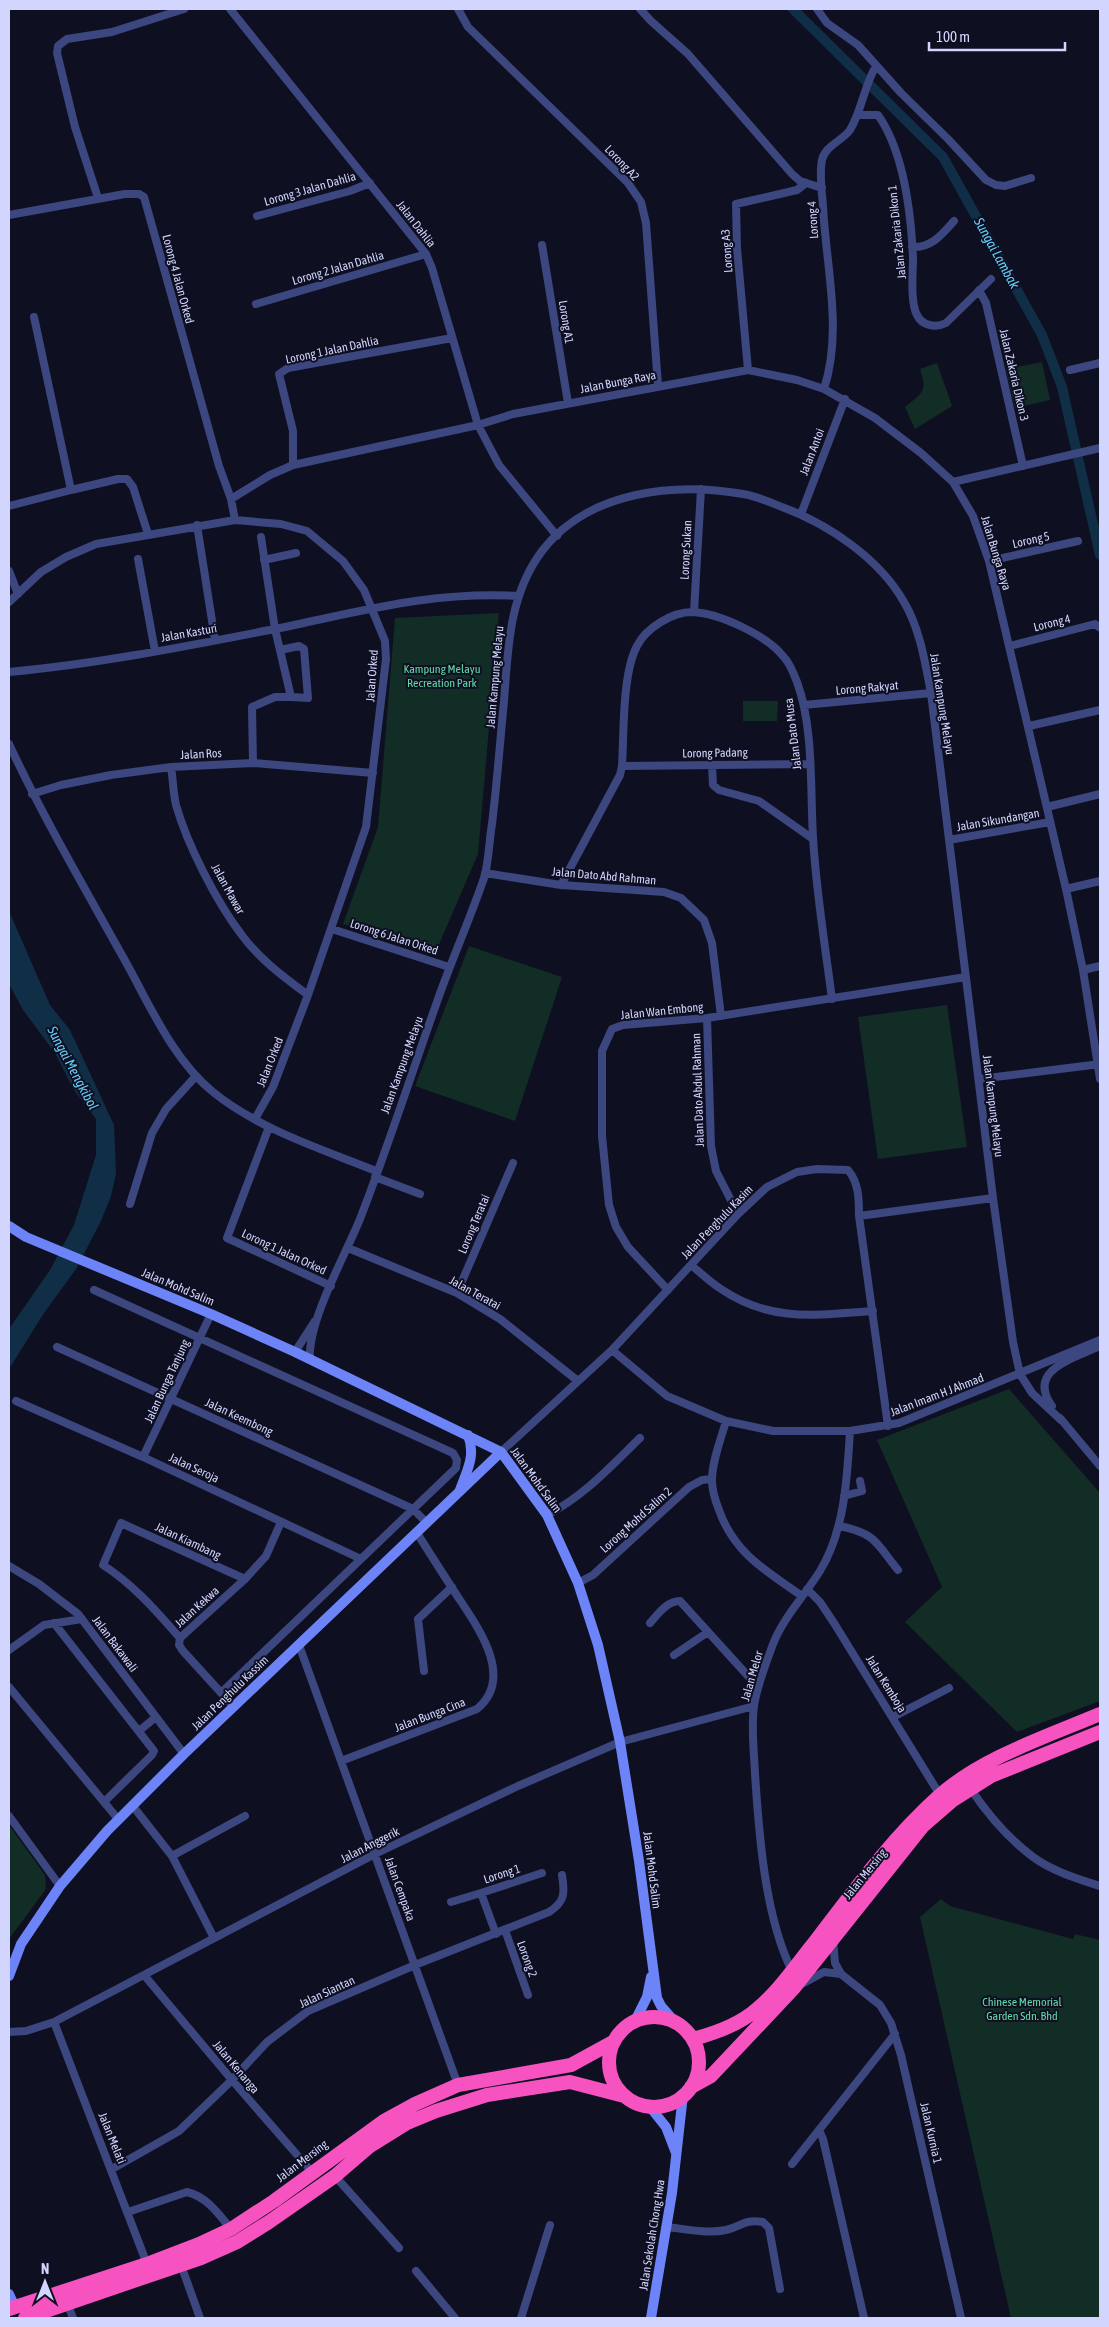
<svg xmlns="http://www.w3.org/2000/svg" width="1109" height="2327" font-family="'Asap Condensed',sans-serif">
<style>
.green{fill:#122c26}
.water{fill:#102e45}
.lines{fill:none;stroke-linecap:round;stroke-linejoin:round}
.canal{stroke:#102e45;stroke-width:10}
.street{stroke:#3c467f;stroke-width:8}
.secondary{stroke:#6d84f9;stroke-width:10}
.highway{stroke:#f753c0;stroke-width:14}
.labels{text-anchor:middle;stroke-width:4;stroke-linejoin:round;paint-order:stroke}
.street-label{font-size:12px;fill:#d2d5fd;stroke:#0f0f22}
.park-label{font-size:12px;fill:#61daa6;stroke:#0f0f22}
.water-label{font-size:14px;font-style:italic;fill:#65cff8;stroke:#0f0f22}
</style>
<rect width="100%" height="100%" fill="#0f0f22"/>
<path class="green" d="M1042,362l8,38 -35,8 -9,-39z
M937,363l15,43 -37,23 -10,-22c17,-14 23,-15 15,-38z
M499,613l-21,241 -41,95 -94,-25 35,-97 17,-209z
M743,701h35l-1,20h-34z
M469,946l93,31 -47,144 -100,-35z
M947,1005l20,142 -89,12 -20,-142z
M1009,1389l91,104v208l-83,31 -112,-110 37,-35 -65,-147z
M9,1825l36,50 1,14 -37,50z
M941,1899l9,7 123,33 2,-5 25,6v378h-89l-91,-401z"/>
<path class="water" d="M9,911l41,94 20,25 44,95 2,49 -5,22 -10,25 -25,48 -32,44 -35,56v-40l41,-59 24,-45 22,-70v-36l-22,-29 -19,-37 -32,-43 -14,-26z"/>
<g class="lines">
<path class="canal" d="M793,9l150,148 99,178 20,52 38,168"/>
<path class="street" d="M230,9l196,245 6,14 46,157 21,40 58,71
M458,9l10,18 160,156 13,19 5,21 12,162
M640,9l11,12 37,33 104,120 8,7 22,7
M817,9l10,14 31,22 43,48 47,46 38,41 10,5 9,1 26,-8
M858,115h20c26,37 33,98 35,143 0,15 -3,44 4,57 5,11 19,13 29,8l45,-44
M98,198l-23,-71 -18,-74 1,-7 9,-7 45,-7 72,-23
M9,215l116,-21h14l5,3 75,269 12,33 4,21
M257,216l93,-25 20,-8
M542,245l26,158
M912,247c20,1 30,-13 42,-26
M979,290l7,13 37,163
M256,304l170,-50
M34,317l37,173 47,-11h9l6,8 15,47
M748,370l-11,-122 -1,-44 61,-14 9,-7
M1070,370l30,-7
M824,389c19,-59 2,-122 -1,-183 -1,-14 -4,-32 -1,-46 3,-14 20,-19 28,-30 12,-20 14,-44 26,-64
M293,465v-34l-14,-57 9,-6 164,-30
M953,482l147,-34
M231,499l39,-24 23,-10 185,-40 35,-11 235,-44 49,10 27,9 51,29 46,35 32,29 20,34 16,45 77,328 17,81 17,109
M9,506l62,-16
M801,514l44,-115
M197,525l18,115
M138,559l17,92
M264,560l32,-7
M989,561l89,-20
M9,571l9,23
M9,602l32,-30 25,-15 30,-13 139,-24 46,4 26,7 36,30 21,29 21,51 1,18 -20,168 -58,168 -35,92 -18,32
M694,612l7,-123
M1010,646l85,-22 4,3
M280,650l19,-4 5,3 4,49 -17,-1
M9,672c89,-8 178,-26 266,-43 84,-17 155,-38 243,-33
M804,705l127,-12
M1029,726l71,-16
M9,744c34,73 75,143 114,213 26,46 49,102 90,135 47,38 109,57 163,79
M253,763l-1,-56 23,-10h16l-16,-68 -14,-92
M712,765l1,20 6,5 40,11 54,38
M622,766l187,-2
M171,767c2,12 2,25 5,38 11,39 40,96 65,129 18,25 43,43 67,61
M32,794l29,-9 50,-10 60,-8 82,-4 120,10
M1047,807l53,-13
M949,840l101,-18
M485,873l76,12 103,7 17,6 23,22 8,23 9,73
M561,885l59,-110 2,-9c2,-32 0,-92 15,-120 9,-18 35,-34 55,-34 27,1 74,23 91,44 6,6 11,18 14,26 17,46 13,106 16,155 3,54 12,108 19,162
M1066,889l34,-8
M332,929l117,38
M1083,970l17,-4
M707,1018l4,128 5,25 22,43
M979,1079l121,-15
M269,1127l-42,111 104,48
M375,1177l45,17
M130,1204l22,-71 14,-24 30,-33
M859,1216l134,-18
M348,1248l109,45 43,26 78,62
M691,1265c10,8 19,17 30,24 50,34 96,26 152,22
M94,1290l359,163 4,7 -1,8 -235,225
M668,1290l-40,-43 -12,-20 -7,-22 -7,-69v-85l10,-22 11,-4 84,-7 259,-41
M457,1293l56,-130
M57,1347l356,162 14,14
M612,1350l55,46 59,25 47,10h77l49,-8 201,-83
M295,1352l20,-31
M310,1360c-3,-38 35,-104 50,-141 28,-72 52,-147 78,-220 14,-40 32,-80 46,-121 5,-17 5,-37 8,-54 5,-41 8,-82 12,-123 4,-53 5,-106 38,-150 46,-60 132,-69 201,-57 13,2 27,8 39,13 46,17 97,51 122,95 16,27 21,60 27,91l62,505 20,144 7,32 12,19 29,27
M16,1401l127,56 218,102
M1052,1406c-26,-36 21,-47 48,-60
M1060,1418l40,48
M726,1421c-5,18 -14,40 -14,59 0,11 3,20 7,30 15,43 47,61 83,86
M501,1452l111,-102 126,-136 29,-27 30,-15 20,-3 31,1c11,13 11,29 11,46l29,210
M143,1457l68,-143
M844,1496l18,-5 -2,-10
M547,1515c37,-19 63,-48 93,-77
M839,1526c37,7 37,17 59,44
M9,1566l30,18 39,30 106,140
M578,1583l15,-8 96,-88 13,-7 10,-1
M807,1589l13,13 14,21 106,172
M54,1623l100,128 -2,4 -48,47
M650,1623c8,-9 17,-22 30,-22l78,86
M180,1638c-24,-27 -46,-53 -77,-73l18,-42 124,56
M299,1645l159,440
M9,1650l35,-25 38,-6
M674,1655l34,-23
M424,1671l-6,-52 34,-32
M9,1687l109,132
M234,1707l-51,-56 -4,-6 1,-7 65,-59 21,-23 15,-34
M893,1717l56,-29
M139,1731l17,-14
M341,1761l136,-52c40,-33 -3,-87 -23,-118 -13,-20 -25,-39 -37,-58
M970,1788c16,24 39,51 63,69 19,14 45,22 67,29
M132,1805l40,51 42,82
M9,1816l51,70
M172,1856l73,-40
M451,1902l30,-9
M505,1930l23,65
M496,1934l-15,-41 61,-20
M833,1940l2,23 6,11
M792,1971c-27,-54 -33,-136 -37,-197 -1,-22 -4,-46 -1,-68 3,-21 12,-42 19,-62 10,-26 32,-49 47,-73 25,-41 27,-93 30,-140
M144,1975l88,105 80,92
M800,1985l24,-13 17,2 39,31 11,18 10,32 60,263
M54,2022l93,242
M9,2032l17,-1 28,-9 321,-168 143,-68 102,-44 134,-36
M819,2130l4,9 41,179
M792,2164l103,-130
M112,2169l67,-38 53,-51 35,-38 41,-31 107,-46 134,-53c16,-10 16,-19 13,-37
M335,2176l64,72
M128,2212l59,-20c20,5 31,21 44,37
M667,2227c18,2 40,7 59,3 17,-4 17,-11 37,-8l6,6 11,61
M181,2265l19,53
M416,2271l39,47
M67,2303l6,15
M521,2318l29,-93"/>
<path class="secondary" d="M9,1226l17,11 185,77 84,38 206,100 46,63 31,68 20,62 22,97 19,119 18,137 4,8 14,16
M460,1490c7,-20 16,-34 8,-55
M9,1976l12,-32 39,-58 47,-55 77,-77 317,-302
M635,2021l12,-24 4,-20
M650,2107l16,20 10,26
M9,2294l6,13
M651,2318l21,-125 11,-98"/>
<path class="highway" d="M609 2062a45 45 0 1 1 90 0a45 45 0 1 1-90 0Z
M693,2039c23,-6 46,-14 64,-30 22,-18 39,-44 57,-66 39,-51 77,-104 125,-147 42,-38 109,-60 161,-82
M691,2087l20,-11 83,-88 129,-162 30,-26 38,-24 109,-44
M9,2309l138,-45 52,-20 32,-15 43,-28 110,-80 31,-17 43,-19 113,-20 42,-23
M25,2318l176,-60 36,-16 32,-20 66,-46 35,-30 37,-23 29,-12 51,-16 83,-13 54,14"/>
</g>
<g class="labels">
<g class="street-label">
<text transform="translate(622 163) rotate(46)" y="4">Lorong A2</text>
<text transform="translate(310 189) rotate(-16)" y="4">Lorong 3 Jalan Dahlia</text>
<text transform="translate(813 220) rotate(-94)" y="4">Lorong 4</text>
<text transform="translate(416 224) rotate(52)" y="4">Jalan Dahlia</text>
<text transform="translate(897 232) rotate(-96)" y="4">Jalan Zakaria Dikon 1</text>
<text transform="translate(727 251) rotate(-94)" y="4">Lorong A3</text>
<text transform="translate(338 268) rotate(-16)" y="4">Lorong 2 Jalan Dahlia</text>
<text transform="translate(178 279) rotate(75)" y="4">Lorong 4 Jalan Orked</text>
<text transform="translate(566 322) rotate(81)" y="4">Lorong A1</text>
<text transform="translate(332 350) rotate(-12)" y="4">Lorong 1 Jalan Dahlia</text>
<text transform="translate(1014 375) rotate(77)" y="4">Jalan Zakaria Dikon 3</text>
<text transform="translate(618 382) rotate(-11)" y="4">Jalan Bunga Raya</text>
<text transform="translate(812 452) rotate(-69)" y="4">Jalan Antoi</text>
<text transform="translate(1031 540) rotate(-13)" y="4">Lorong 5</text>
<text transform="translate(686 550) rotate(-87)" y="4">Lorong Sukan</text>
<text transform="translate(996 553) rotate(73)" y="4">Jalan Bunga Raya</text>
<text transform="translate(1052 623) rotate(-14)" y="4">Lorong 4</text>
<text transform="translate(189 633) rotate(-10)" y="4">Jalan Kasturi</text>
<text transform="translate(372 676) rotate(-86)" y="4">Jalan Orked</text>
<text transform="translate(495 677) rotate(-85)" y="4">Jalan Kampung Melayu</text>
<text transform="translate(867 688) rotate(-5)" y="4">Lorong Rakyat</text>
<text transform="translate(942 704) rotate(81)" y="4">Jalan Kampung Melayu</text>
<text transform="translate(793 734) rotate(-97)" y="4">Jalan Dato Musa</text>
<text transform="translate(715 753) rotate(-1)" y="4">Lorong Padang</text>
<text transform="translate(201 754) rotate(-3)" y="4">Jalan Ros</text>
<text transform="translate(998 820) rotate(-10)" y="4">Jalan Sikundangan</text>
<text transform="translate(604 876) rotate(5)" y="4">Jalan Dato Abd Rahman</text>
<text transform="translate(228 889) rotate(61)" y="4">Jalan Mawar</text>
<text transform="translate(394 937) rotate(18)" y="4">Lorong 6 Jalan Orked</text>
<text transform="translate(662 1011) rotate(-6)" y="4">Jalan Wan Embong</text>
<text transform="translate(270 1062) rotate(-68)" y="4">Jalan Orked</text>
<text transform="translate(402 1065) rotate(-70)" y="4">Jalan Kampung Melayu</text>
<text transform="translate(698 1090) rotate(-92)" y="4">Jalan Dato Abdul Rahman</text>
<text transform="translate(993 1106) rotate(83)" y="4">Jalan Kampung Melayu</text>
<text transform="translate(717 1222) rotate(-46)" y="4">Jalan Penghulu Kasim</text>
<text transform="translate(474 1224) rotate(-67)" y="4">Lorong Teratai</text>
<text transform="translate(284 1252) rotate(25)" y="4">Lorong 1 Jalan Orked</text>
<text transform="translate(178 1287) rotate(23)" y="4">Jalan Mohd Salim</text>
<text transform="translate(475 1293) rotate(29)" y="4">Jalan Teratai</text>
<text transform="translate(167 1381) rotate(-65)" y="4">Jalan Bunga Tanjung</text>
<text transform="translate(937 1395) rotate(-21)" y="4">Jalan Imam H J Ahmad</text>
<text transform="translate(239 1417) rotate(25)" y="4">Jalan Keembong</text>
<text transform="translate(194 1468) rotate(25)" y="4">Jalan Seroja</text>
<text transform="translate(536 1480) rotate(54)" y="4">Jalan Mohd Salim</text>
<text transform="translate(636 1520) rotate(-42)" y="4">Lorong Mohd Salim 2</text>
<text transform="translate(188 1541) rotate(25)" y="4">Jalan Kiambang</text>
<text transform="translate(197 1607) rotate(-42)" y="4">Jalan Kekwa</text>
<text transform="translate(115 1644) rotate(53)" y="4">Jalan Bakawali</text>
<text transform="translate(752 1676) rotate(-74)" y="4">Jalan Melor</text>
<text transform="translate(886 1684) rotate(58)" y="4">Jalan Kemboja</text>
<text transform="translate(230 1693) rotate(-44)" y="4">Jalan Penghulu Kassim</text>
<text transform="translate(430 1715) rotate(-21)" y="4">Jalan Bunga Cina</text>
<text transform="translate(370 1845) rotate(-27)" y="4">Jalan Anggerik</text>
<text transform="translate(652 1870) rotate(83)" y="4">Jalan Mohd Salim</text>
<text transform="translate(502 1874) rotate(-18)" y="4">Lorong 1</text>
<text transform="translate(865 1874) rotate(-51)" y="4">Jalan Mersing</text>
<text transform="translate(400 1889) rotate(70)" y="4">Jalan Cempaka</text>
<text transform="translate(527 1959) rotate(70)" y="4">Lorong 2</text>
<text transform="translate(327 1992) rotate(-25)" y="4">Jalan Siantan</text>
<text transform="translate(236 2067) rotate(50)" y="4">Jalan Kenanga</text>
<text transform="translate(931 2133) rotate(77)" y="4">Jalan Kurnia 1</text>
<text transform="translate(112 2138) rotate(68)" y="4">Jalan Melati</text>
<text transform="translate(302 2161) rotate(-37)" y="4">Jalan Mersing</text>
<text transform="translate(652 2235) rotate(-81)" y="4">Jalan Sekolah Chong Hwa</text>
</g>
<g class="park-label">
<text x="442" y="673">Kampung Melayu<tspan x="442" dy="14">Recreation Park</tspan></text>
<text x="1022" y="2006">Chinese Memorial<tspan x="1022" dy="14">Garden Sdn. Bhd</tspan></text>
</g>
<g class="water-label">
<text transform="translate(997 253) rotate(61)" y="5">Sungai Lambak</text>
<text transform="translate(73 1068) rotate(62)" y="5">Sungai Mengkibol</text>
</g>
</g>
<rect width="1109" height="2327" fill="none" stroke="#d2d5fd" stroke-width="20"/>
<g transform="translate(45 2282)" stroke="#0f0f22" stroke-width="4" paint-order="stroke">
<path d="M0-4L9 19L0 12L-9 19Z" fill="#d2d5fd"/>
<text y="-8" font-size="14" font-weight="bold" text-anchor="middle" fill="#d2d5fd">N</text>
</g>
<path d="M929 42v8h136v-8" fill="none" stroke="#d2d5fd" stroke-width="2.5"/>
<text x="936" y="42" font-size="15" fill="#d2d5fd" stroke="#0f0f22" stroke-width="4" paint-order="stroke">100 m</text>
</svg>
